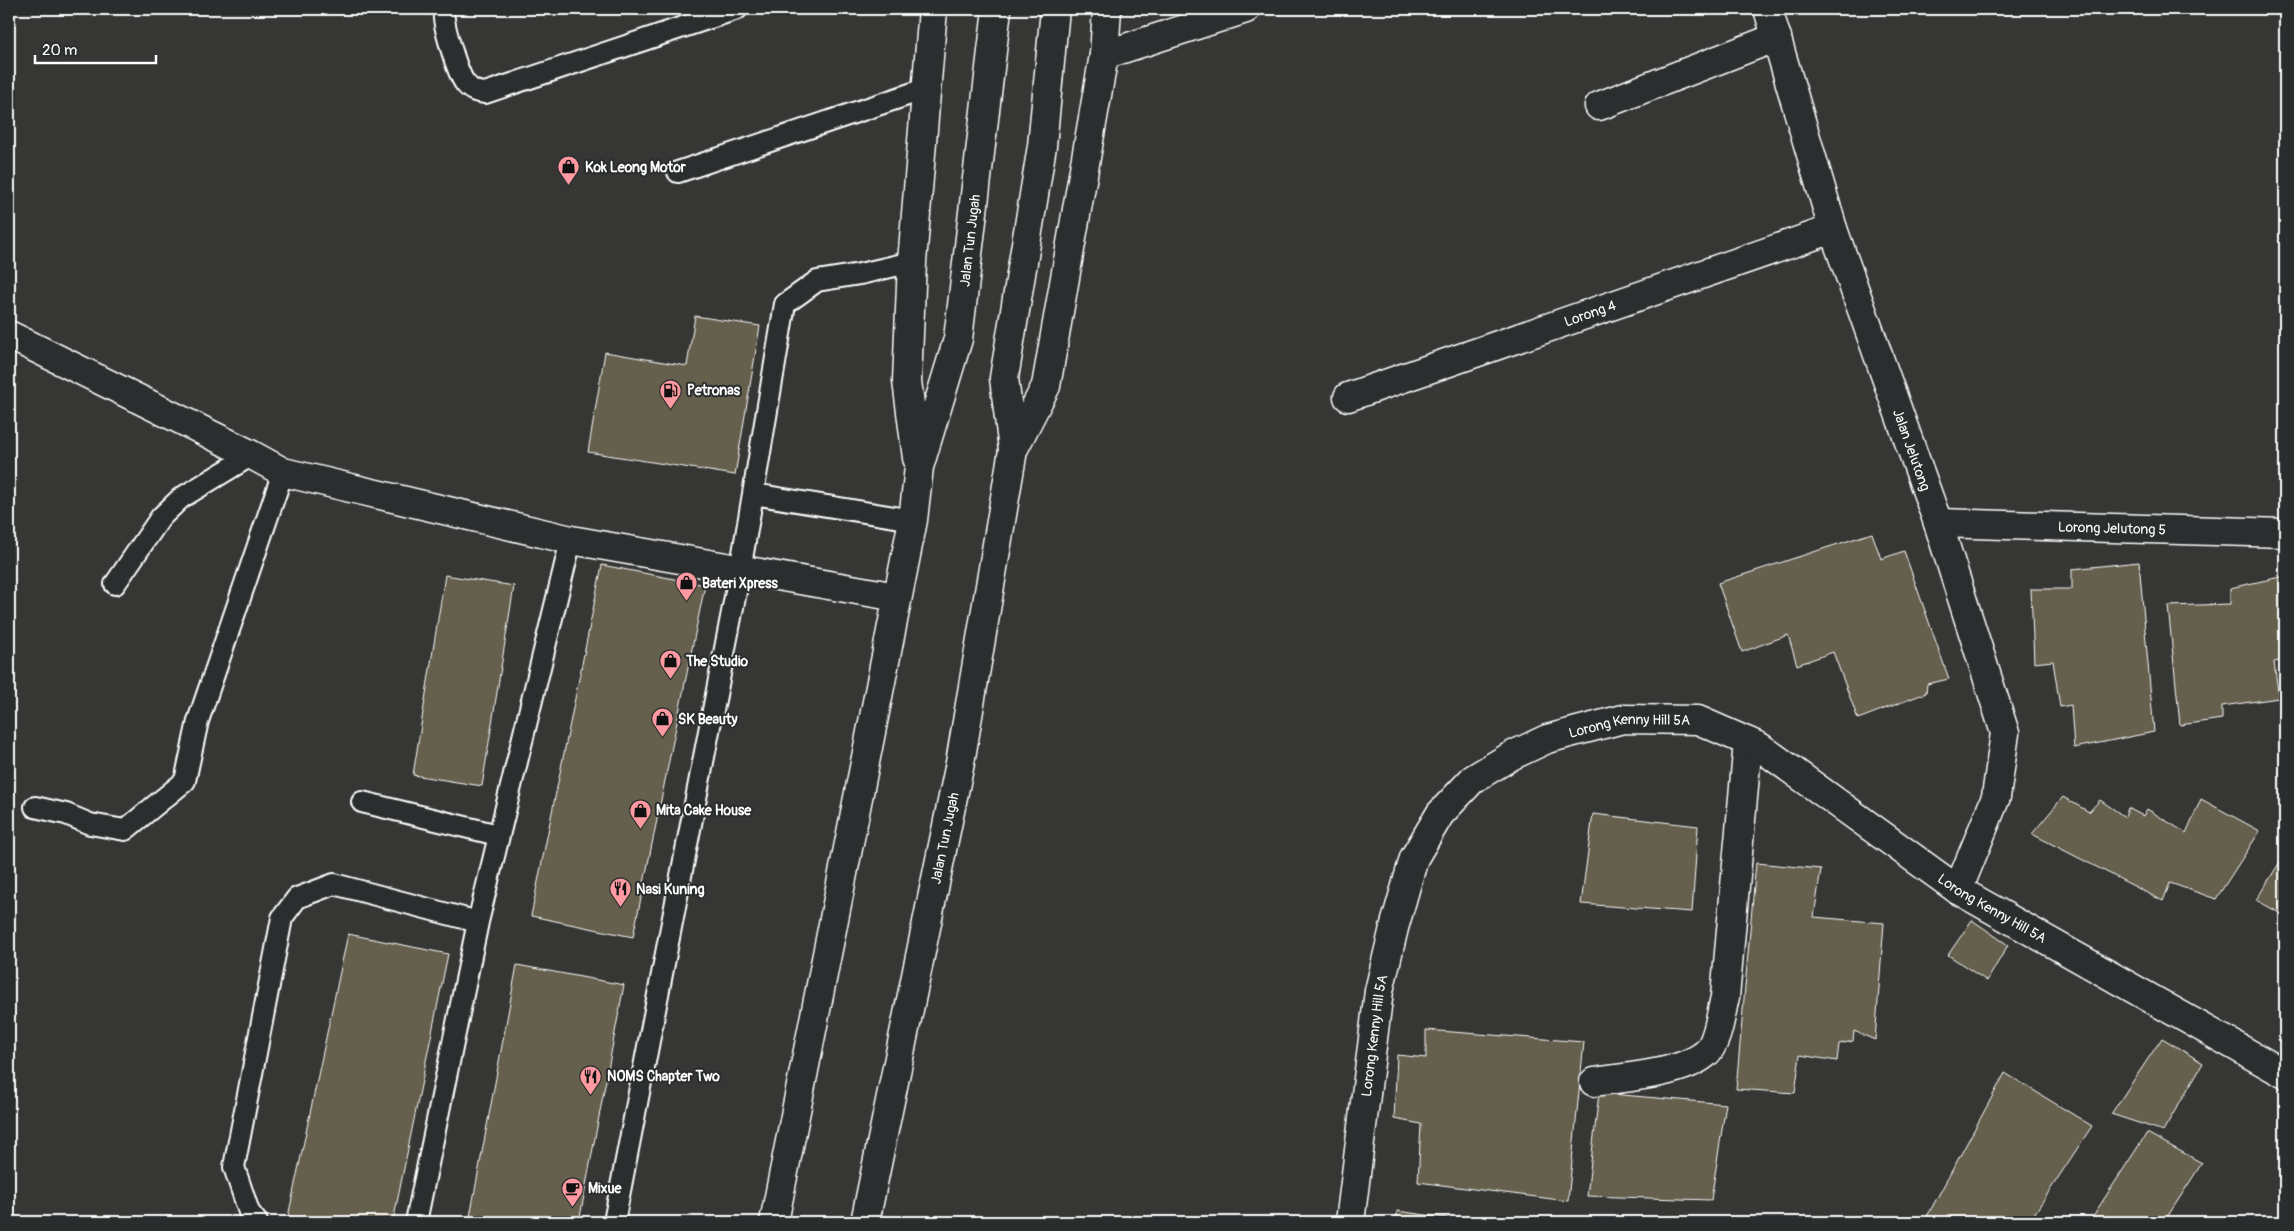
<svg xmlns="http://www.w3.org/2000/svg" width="2294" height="1231" font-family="Pangolin,sans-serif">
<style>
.building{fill:#655f4e;stroke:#fff}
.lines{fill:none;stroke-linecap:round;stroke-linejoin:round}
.service-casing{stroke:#fff;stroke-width:24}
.minor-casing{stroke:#fff;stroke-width:31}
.trunk-casing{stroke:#fff;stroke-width:31}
.service{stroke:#2a2d2e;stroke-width:20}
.minor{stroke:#2a2d2e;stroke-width:28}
.trunk{stroke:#2a2d2e;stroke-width:28}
.labels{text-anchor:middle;stroke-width:4;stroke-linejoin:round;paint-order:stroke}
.poi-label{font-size:14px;font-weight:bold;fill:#fff;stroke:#2a2d2e;text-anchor:start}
.street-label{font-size:14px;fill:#fff;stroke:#2a2d2e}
</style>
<rect width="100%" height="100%" fill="#363734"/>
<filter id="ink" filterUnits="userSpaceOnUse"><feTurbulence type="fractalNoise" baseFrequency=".02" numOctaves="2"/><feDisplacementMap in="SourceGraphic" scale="10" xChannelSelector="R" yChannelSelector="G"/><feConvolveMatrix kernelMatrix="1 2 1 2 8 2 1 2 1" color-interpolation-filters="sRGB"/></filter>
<g filter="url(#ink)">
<path class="building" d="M695,316l65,10 -25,149 -147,-23 17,-100 82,14z
M1872,533l9,26 23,-8 45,128 -22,5 -1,9 -68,26 -25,-67 -36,13 -9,-30 -46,17 -24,-69z
M2139,562l15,170 -80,16 -3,-43 -11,2 -7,-46 -19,2 -3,-74h41v-20z
M602,565l103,20 -72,352 -102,-21z
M445,575l69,11 -32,200 -69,-11z
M2285,576v84l-11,2 5,36 -57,8v13l-42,6 -12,-119 62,-2v-16z
M2063,797l26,15 11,-12 25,17 3,-9 15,8 4,-7 39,24 15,-34 59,32 -44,68 -46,-16 -7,18 -131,-67z
M1593,814l105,12 -6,86 -111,-8z
M2285,854v62l-29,-16z
M1756,863l65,6 -7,48 70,6 -9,117 -21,-9 -1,10 -14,3 -2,17 -37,-6 -5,38 -59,-4z
M1972,920l36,25 -21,36 -39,-26z
M348,934l100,20 -55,268h-80l-25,-5z
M517,965l107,20 -45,237h-110z
M1426,1030l158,12 -16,159 -150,-19 3,-58 -27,-5 3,-64 29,3z
M2162,1038l41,25 -40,68 -52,-17z
M2005,1073l87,53 -63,96h-105z
M1599,1093l127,11 -15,96 -124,-4z
M2147,1133l55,30 -38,59h-75z
M1397,1211l78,11h-79z"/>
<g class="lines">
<defs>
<path id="service" d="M444,9c-4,9 14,65 21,74 6,8 12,9 20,10l252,-84
M678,172l250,-84
M753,494l160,26
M115,584l46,-67 20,-19 71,-43
M362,802l136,33
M35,807l31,7 24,10 35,6 60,-49 13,-60 85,-249
M257,1222l-8,-10 -15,-45 48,-249 15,-20 37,-14 144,38
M416,1222l62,-300 93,-382
M614,1222l126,-651 45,-267 32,-23 43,-7 52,-12"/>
<g id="minor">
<path id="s1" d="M1768,9l65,220 105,294 67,210 -9,64 -38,93"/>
<path d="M1104,55l142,-46"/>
<path d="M1599,106l178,-69"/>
<path d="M9,335l243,120 31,17 288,68 326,57"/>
<path id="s2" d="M1348,397l485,-168"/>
<path id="s3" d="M1938,523l347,10"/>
<path d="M1594,1082c31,-5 87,-8 111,-28 13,-10 16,-42 20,-57l23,-255"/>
<path id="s4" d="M1350,1222l29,-231 15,-63 20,-70 26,-44 33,-35 38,-23 36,-17 76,-20 75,1 62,27 198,143 327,184"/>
</g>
<g id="trunk">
<path d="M1013,450l33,-64 58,-331 3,-46"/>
<path d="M917,458l-10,-77 5,-119 21,-253"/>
<path id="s5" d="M774,1222l139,-702 6,-53 39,-128 39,-330"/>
<path id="s6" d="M865,1222l95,-459 53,-313 -9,-72 38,-232 13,-137"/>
</g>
</defs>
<use href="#service" class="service-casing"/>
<use href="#minor" class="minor-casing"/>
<use href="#trunk" class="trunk-casing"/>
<use href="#service" class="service"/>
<use href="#minor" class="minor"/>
<use href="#trunk" class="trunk"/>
</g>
</g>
<defs>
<symbol id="shop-pin" viewBox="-11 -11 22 30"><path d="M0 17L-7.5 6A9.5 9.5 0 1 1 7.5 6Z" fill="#ff9aa2" stroke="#2a2d2e"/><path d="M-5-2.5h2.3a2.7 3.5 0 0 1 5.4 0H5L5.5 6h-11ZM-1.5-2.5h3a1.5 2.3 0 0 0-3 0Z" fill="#111"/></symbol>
<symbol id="fuel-pin" viewBox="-11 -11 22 30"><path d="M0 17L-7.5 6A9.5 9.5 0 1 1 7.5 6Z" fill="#ff9aa2" stroke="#2a2d2e"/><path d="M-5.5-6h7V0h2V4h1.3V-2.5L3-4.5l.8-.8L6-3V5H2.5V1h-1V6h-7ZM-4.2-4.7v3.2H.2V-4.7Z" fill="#111"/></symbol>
<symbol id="restaurant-pin" viewBox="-11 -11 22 30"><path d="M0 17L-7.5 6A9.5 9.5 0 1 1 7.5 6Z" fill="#ff9aa2" stroke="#2a2d2e"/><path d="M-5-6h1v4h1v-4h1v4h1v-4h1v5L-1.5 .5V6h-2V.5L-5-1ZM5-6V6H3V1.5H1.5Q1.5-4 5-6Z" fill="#111"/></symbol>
<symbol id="cafe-pin" viewBox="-11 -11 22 30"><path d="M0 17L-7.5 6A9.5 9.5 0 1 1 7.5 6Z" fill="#ff9aa2" stroke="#2a2d2e"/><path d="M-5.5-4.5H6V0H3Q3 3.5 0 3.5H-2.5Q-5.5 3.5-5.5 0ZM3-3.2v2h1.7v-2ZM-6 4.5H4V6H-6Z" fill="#111"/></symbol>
</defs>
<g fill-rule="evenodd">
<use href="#shop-pin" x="556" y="154" width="25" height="34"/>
<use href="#fuel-pin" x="658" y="378" width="25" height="34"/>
<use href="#shop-pin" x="674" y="570" width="25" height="34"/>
<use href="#shop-pin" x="658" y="648" width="25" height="34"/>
<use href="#shop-pin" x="650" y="706" width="25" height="34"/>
<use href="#shop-pin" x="628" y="798" width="25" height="34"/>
<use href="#restaurant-pin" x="608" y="876" width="25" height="34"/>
<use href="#restaurant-pin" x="578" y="1064" width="25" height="34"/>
<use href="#cafe-pin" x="560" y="1176" width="25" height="34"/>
</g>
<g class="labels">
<g class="poi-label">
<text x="585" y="172">Kok Leong Motor</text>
<text x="687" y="395">Petronas</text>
<text x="702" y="588">Bateri Xpress</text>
<text x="686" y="666">The Studio</text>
<text x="678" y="724">SK Beauty</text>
<text x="656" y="815">Mita Cake House</text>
<text x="636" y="894">Nasi Kuning</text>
<text x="607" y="1081">NOMS Chapter Two</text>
<text x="588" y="1193">Mixue</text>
</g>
<g class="street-label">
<text dy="5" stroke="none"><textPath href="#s5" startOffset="1002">Jalan Tun Jugah</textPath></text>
<text dy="5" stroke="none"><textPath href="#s2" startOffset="256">Lorong 4</textPath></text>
<text dy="5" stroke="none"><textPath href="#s1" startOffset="464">Jalan Jelutong</textPath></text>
<text dy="5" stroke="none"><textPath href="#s3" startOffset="174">Lorong Jelutong 5</textPath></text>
<text dy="5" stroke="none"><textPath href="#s4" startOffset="638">Lorong Kenny Hill 5A</textPath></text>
<text dy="5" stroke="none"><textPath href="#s6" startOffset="392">Jalan Tun Jugah</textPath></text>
<text dy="5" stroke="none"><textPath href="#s4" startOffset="1058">Lorong Kenny Hill 5A</textPath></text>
<text dy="5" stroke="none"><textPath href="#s4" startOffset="188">Lorong Kenny Hill 5A</textPath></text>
</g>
</g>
<rect width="2294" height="1231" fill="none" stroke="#2a2d2e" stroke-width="30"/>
<rect x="15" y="15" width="2264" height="1201" fill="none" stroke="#fff" stroke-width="2" filter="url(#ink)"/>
<path d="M35 55v8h121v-8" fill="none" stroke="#ffffff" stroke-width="2.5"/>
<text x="42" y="55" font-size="15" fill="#ffffff" stroke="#2a2d2e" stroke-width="4" paint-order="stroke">20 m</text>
</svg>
